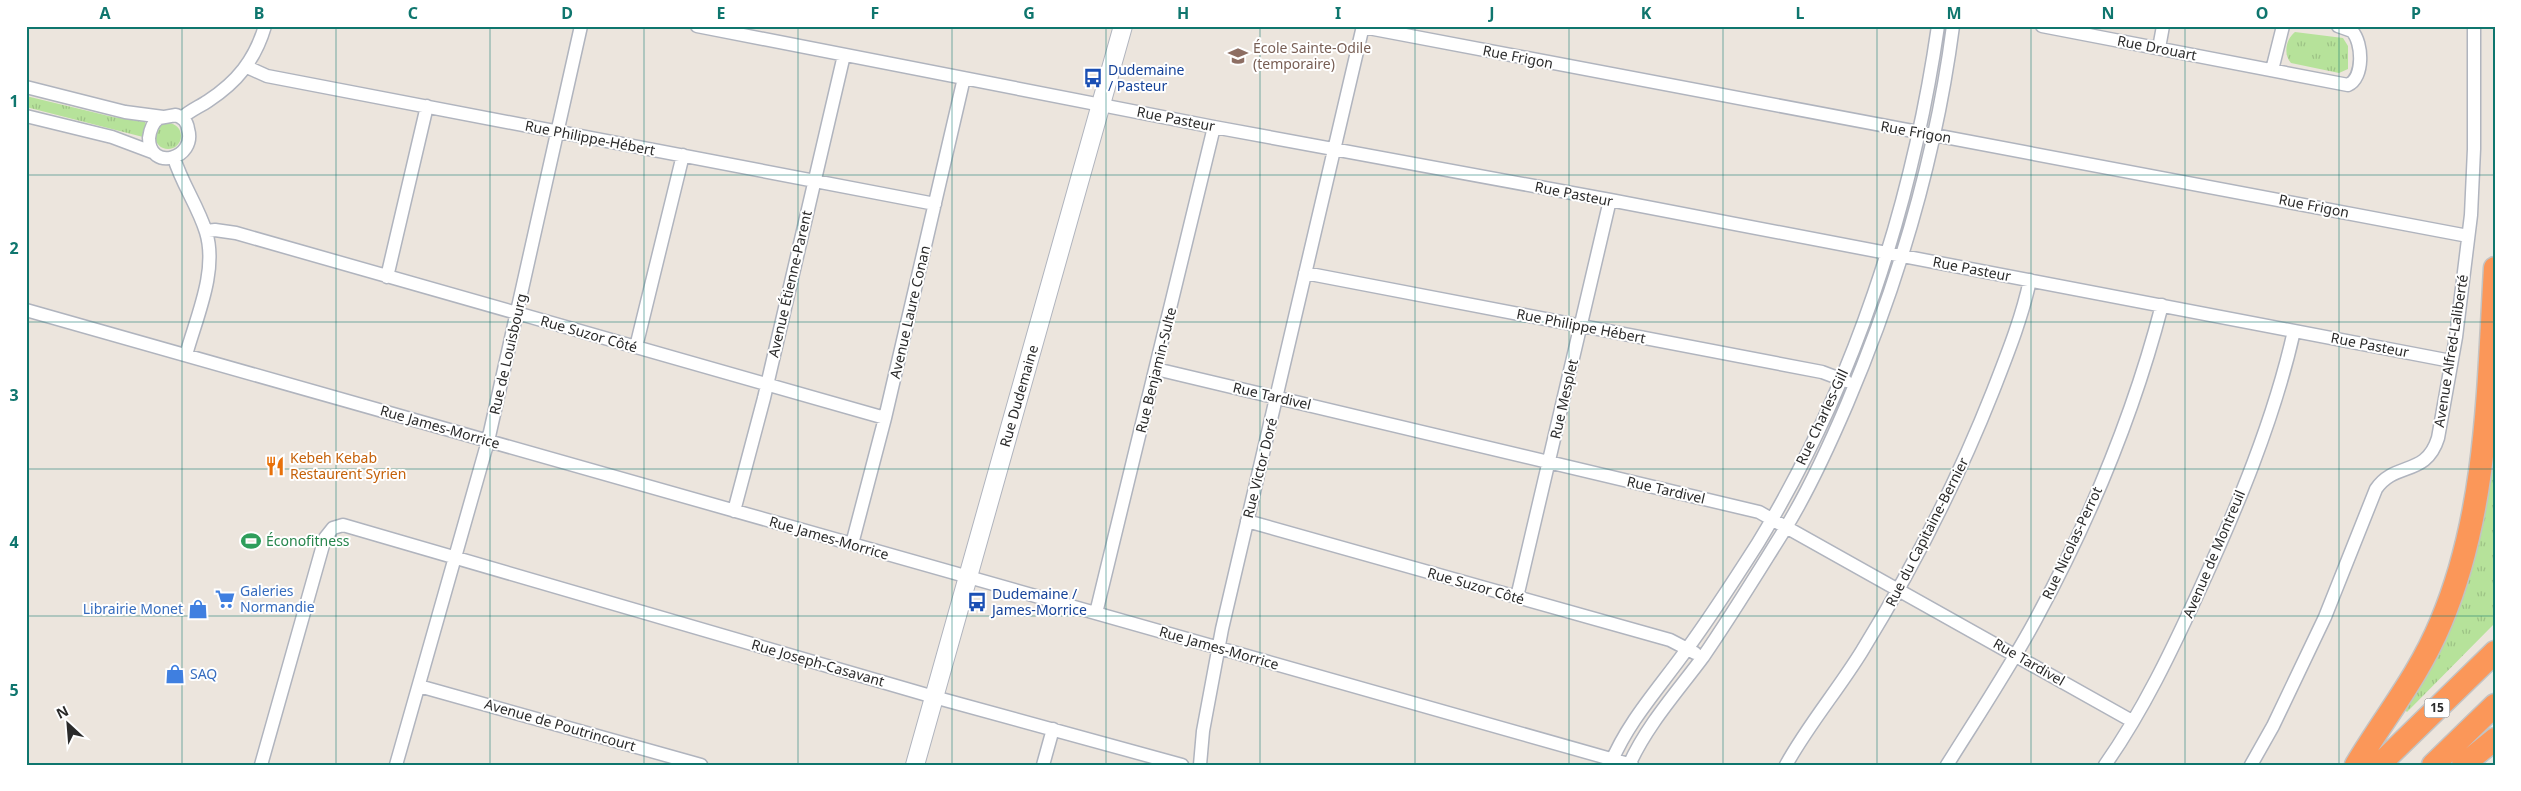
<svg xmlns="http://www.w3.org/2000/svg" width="2521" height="791" font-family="'Noto Sans',sans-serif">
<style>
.grass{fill:url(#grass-tufts)}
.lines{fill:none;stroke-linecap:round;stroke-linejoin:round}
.street-casing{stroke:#b0b4be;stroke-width:15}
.secondary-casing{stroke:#b0b4be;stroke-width:20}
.highway-casing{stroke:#c3c3c3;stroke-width:25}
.street{stroke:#fff;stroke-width:12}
.secondary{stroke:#fff;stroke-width:18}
.highway{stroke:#fb9759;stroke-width:22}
.grid{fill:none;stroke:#0f766e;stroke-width:1;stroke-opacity:0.55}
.labels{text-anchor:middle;stroke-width:4;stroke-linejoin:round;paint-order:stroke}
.shield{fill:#fff;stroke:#6a6a6a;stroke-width:1}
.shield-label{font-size:12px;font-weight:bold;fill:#2a2a2a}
.education-label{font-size:14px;fill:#785e54;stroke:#fff;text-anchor:start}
.street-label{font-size:14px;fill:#2a2a2a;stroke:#fff}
.transit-label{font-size:14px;fill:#164399;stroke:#fff;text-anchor:start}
.food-label{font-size:14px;fill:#c56008;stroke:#fff;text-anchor:start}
.leisure-label{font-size:14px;fill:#27864d;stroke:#fff;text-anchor:start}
.shop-label{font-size:14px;fill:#366cbe;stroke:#fff;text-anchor:start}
.neatline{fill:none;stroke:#0f766e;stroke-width:2}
.grid-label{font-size:16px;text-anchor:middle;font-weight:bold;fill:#0f766e}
</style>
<defs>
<pattern id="grass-tufts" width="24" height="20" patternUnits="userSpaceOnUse" patternTransform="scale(1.25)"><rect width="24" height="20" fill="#b6e29a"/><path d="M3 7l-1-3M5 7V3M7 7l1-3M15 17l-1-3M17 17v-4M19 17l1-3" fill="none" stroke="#9dc285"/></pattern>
</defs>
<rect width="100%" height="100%" fill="#ece5dd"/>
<path class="grass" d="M2295,32l48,6 5,8v23l-9,4 -48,-10c-8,-9 -5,-24 4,-31z
M26,96l87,21 32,5 1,3 -3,12 -117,-30z
M155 136a13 13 0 1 1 26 0a13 13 0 1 1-26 0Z
M2495,337v286l-88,89 -6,-6 48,-88z"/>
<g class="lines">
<defs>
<path id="street" d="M697,26l517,101 396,73 841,161
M2042,26l306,59c16,-7 15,-42 4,-54l-14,-5
M1363,27l1105,209
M2159,48l4,-22
M247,67l20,9 668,128
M2272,70l11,-44
M26,87l99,25 38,5
M176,115c7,3 11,6 12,14 9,30 -39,43 -39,9 1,-8 3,-15 10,-20z
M26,116l86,21 40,15
M182,118c7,-7 17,-11 26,-17 29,-19 47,-41 57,-75
M174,158c8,26 24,48 32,74 12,39 -10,86 -20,123
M206,231l9,-1 21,3 649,185
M1305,273l517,99 24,9
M387,277l40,-171
M26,310l1606,455
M636,347l47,-192
M1156,369l603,143 373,209
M734,511l30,-113 80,-343
M1247,521l423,119 25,13
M852,544l33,-126 79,-340
M1517,597l93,-397
M1096,613l118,-486
M419,686l282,79
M261,765l64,-227 8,-10 10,-3 591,172 248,68
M396,765l92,-324 93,-415
M1043,765l10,-36
M1200,765l3,-34 19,-102 141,-603
M1610,765c18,-44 50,-78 77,-116 25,-34 48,-70 71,-106 95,-156 154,-337 180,-517
M1629,765c18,-40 48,-73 74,-108 29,-42 55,-85 82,-128 24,-39 44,-83 62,-125 51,-120 89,-248 106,-378
M1786,765c22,-40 52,-75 76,-114 51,-83 95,-169 131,-260 14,-36 29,-73 37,-111
M1947,765c30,-48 62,-96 89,-146 53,-98 98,-206 126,-314
M2105,765c38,-54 67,-115 94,-174 38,-83 75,-171 95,-260
M2251,765l22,-39 52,-109 51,-128c19,-28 50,-12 62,-51l18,-101 15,-122 3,-66v-123"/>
<path id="secondary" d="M915,765l208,-739"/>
<path id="highway" d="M2356,765c30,-50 62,-88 85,-143 47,-111 47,-236 54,-354
M2379,765l116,-113
M2433,765l62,-60
M2463,765l32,-26"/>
</defs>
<use href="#street" class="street-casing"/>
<use href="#secondary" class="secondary-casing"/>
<use href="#highway" class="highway-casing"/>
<use href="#street" class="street"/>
<use href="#secondary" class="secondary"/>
<use href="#highway" class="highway"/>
</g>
<path class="grid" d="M182,26v739M336,26v739M490,26v739M644,26v739M798,26v739M952,26v739M1106,26v739M1260,26v739M1415,26v739M1569,26v739M1723,26v739M1877,26v739M2031,26v739M2185,26v739M2339,26v739M26,175h2469M26,322h2469M26,469h2469M26,616h2469"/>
<defs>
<symbol id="school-bare" viewBox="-9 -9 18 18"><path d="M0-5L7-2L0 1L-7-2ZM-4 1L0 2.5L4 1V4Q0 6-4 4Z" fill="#8d6e63" stroke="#fff" stroke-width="2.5" paint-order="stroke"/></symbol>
<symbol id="bus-bare" viewBox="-9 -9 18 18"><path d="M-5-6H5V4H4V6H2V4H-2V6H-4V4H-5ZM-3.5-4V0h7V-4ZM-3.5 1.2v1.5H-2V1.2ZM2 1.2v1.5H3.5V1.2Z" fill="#1a4fb4" stroke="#fff" stroke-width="2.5" paint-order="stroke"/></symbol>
<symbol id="restaurant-bare" viewBox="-9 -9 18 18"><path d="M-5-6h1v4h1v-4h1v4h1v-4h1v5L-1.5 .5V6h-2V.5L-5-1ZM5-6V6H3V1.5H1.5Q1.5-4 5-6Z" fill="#e8710a" stroke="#fff" stroke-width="2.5" paint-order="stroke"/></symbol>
<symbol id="stadium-bare" viewBox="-9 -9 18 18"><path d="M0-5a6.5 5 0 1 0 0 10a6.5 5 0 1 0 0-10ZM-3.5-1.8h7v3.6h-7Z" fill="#2e9e5b" stroke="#fff" stroke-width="2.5" paint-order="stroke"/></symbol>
<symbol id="supermarket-bare" viewBox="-9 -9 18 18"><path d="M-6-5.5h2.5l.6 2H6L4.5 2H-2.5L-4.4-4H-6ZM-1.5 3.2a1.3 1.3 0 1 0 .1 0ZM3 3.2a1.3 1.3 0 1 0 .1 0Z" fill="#3f7fe0" stroke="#fff" stroke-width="2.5" paint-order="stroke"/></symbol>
<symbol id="shop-bare" viewBox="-9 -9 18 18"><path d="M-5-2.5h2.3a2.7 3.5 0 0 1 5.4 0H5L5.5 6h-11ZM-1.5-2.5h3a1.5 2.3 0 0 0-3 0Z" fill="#3f7fe0" stroke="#fff" stroke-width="2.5" paint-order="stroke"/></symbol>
</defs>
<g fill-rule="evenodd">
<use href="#school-bare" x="1224" y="42" width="28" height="28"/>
<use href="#bus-bare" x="1079" y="64" width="28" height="28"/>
<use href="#restaurant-bare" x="261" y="452" width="28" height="28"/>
<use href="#stadium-bare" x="237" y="527" width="28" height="28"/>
<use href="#supermarket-bare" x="211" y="585" width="28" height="28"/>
<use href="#bus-bare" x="963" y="588" width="28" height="28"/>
<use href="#shop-bare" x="184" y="595" width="28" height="28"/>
<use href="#shop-bare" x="161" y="660" width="28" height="28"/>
</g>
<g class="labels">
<rect class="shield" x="2424.5" y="698.5" width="25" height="19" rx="4"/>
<g class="shield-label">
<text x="2437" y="712">15</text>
</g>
<g class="education-label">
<text x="1253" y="53">École Sainte-Odile<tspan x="1253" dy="16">(temporaire)</tspan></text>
</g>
<g class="street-label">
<text transform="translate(2157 48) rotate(11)" y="5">Rue Drouart</text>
<text transform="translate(1518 57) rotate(11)" y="5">Rue Frigon</text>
<text transform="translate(1176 119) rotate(11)" y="5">Rue Pasteur</text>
<text transform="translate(1916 132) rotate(10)" y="5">Rue Frigon</text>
<text transform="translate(590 138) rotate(11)" y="5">Rue Philippe-Hébert</text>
<text transform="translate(1574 194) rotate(11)" y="5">Rue Pasteur</text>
<text transform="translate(2314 206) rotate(11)" y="5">Rue Frigon</text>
<text transform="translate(1972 269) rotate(11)" y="5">Rue Pasteur</text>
<text transform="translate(790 284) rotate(-77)" y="5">Avenue Étienne-Parent</text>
<text transform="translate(910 312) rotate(-77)" y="5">Avenue Laure Conan</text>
<text transform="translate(1581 326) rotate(11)" y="5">Rue Philippe Hébert</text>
<text transform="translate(589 334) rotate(16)" y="5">Rue Suzor Côté</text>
<text transform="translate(2370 345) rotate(11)" y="5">Rue Pasteur</text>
<text transform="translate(2451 351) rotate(-81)" y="5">Avenue Alfred-Laliberté</text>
<text transform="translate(508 354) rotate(-77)" y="5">Rue de Louisbourg</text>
<text transform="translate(1156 370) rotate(-76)" y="5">Rue Benjamin-Sulte</text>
<text transform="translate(1019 396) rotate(-74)" y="5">Rue Dudemaine</text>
<text transform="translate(1272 396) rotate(13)" y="5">Rue Tardivel</text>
<text transform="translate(1564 399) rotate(-77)" y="5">Rue Mesplet</text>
<text transform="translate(1822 417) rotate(-65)" y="5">Rue Charles-Gill</text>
<text transform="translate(440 427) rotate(16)" y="5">Rue James-Morrice</text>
<text transform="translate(1260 468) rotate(-76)" y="5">Rue Victor Doré</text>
<text transform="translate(1666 490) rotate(13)" y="5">Rue Tardivel</text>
<text transform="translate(1927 532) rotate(-63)" y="5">Rue du Capitaine-Bernier</text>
<text transform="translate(829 538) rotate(16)" y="5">Rue James-Morrice</text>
<text transform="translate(2072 543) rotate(-65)" y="5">Rue Nicolas-Perrot</text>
<text transform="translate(2214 554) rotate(-67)" y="5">Avenue de Montreuil</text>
<text transform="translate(1476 586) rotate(16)" y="5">Rue Suzor Côté</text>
<text transform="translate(1219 648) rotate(16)" y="5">Rue James-Morrice</text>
<text transform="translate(2029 662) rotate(30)" y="5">Rue Tardivel</text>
<text transform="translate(818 663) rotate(16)" y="5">Rue Joseph-Casavant</text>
<text transform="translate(560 725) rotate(16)" y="5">Avenue de Poutrincourt</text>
</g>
<g class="transit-label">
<text x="1108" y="75">Dudemaine<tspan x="1108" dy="16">/ Pasteur</tspan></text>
<text x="992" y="599">Dudemaine /<tspan x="992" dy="16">James-Morrice</tspan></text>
</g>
<g class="food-label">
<text x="290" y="463">Kebeh Kebab<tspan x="290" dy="16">Restaurent Syrien</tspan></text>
</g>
<g class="leisure-label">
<text x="266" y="546">Éconofitness</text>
</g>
<g class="shop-label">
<text x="240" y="596">Galeries<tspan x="240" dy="16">Normandie</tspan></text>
<text x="183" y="614" text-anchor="end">Librairie Monet</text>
<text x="190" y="679">SAQ</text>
</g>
</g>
<rect width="2521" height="791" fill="none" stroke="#ffffff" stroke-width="55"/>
<g transform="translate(68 724) rotate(334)" stroke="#ffffff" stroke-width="4" paint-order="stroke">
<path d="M0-4L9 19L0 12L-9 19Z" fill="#2a2a2a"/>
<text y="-8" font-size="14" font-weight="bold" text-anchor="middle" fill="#2a2a2a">N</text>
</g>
<rect x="28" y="28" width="2466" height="736" class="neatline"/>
<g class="grid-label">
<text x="105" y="19">A</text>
<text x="259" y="19">B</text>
<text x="413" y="19">C</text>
<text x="567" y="19">D</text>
<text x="721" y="19">E</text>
<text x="875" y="19">F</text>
<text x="1029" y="19">G</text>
<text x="1183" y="19">H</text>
<text x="1338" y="19">I</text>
<text x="1492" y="19">J</text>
<text x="1646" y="19">K</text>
<text x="1800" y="19">L</text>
<text x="1954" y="19">M</text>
<text x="2108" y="19">N</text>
<text x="2262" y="19">O</text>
<text x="2416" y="19">P</text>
<text x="14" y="107">1</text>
<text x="14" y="254">2</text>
<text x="14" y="401">3</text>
<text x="14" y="548">4</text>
<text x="14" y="696">5</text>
</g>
</svg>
